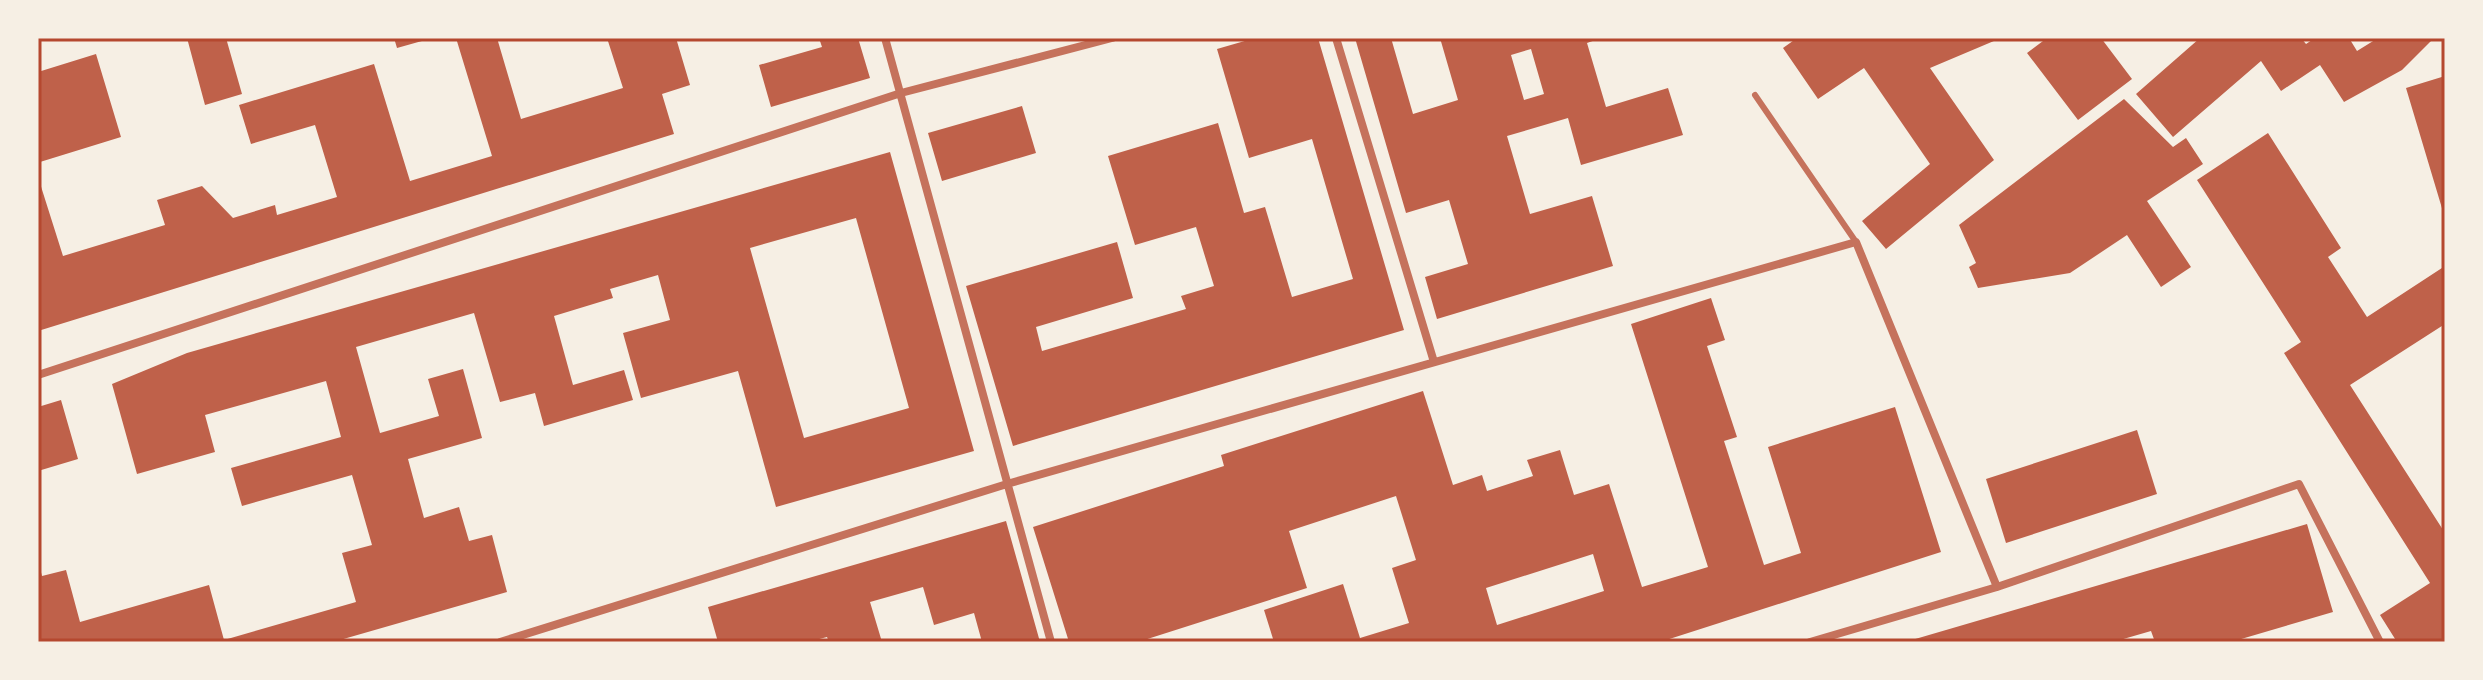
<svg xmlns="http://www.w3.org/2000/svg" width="2483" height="680" font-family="'Crimson Pro',serif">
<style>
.building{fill:#bf614a;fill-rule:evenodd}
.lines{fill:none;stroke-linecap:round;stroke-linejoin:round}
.service{stroke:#c5725c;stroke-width:6}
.minor{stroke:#c5725c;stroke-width:8}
.neatline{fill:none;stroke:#b5482f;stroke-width:3}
</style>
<rect width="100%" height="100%" fill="#f6efe4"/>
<path class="building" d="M187,38h39l16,56 -37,11z
M394,38h35v1l-32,9z
M456,38h41l24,81 102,-31 -16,-50h69l14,47 -28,9 12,40 -636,197v-154l25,79 102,-31 -8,-25 45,-14 31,32 42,-13 2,10 60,-18 -22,-72 -64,19 -12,-39 135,-41 36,117 82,-25z
M819,38h39l12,40 -99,29 -12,-42 63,-18z
M1255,38h63l86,292 -391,116 -47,-160 151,-44 16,56 -97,29 6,24 144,-42 -5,-13 33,-10 -18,-59 -61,18 -27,-89 110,-33 26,90 21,-6 27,90 61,-18 -41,-140 -63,19 -32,-109z
M1355,38h36l22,76 45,-14 -18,-62h161l-14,5 19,64 62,-19 15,47 -102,30 -13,-47 -61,18 23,78 62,-18 21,70 -176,53 -12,-42 43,-13 -19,-64 -43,13zM1531,49l13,45 -20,6 -13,-45z
M1797,38h204l-71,30 64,92 -108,89 -24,-28 68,-57 -66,-96 -46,31 -35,-51z
M2047,38h54l31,41 -54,41 -51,-67z
M2200,38h101l5,6 9,-6h34l8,13 21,-13h56l-32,32 -58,32 -24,-37 -39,26 -20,-30 -88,76 -37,-43z
M96,54l25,83 -81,25 -2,-90z
M2445,76v139h-1l-38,-127z
M2124,99l49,48 13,-9 17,26 -56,37 44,66 -30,20 -34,-52 -57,38 -92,15 -9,-21 7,-4 -17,-38z
M1022,106l14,47 -94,28 -14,-48z
M2268,133l73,115 -13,9 39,60 78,-51v58l-95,61 95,148v109h-48l-17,-27 50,-32 -146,-230 17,-11 -104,-162z
M890,152l84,299 -198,56 -38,-136 -97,27 -18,-65 47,-13 -12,-45 -48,14 3,9 -59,18 19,69 51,-15 9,30 -89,26 -9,-33 -35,9 -26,-89 -118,34 24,86 59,-17 -11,-37 35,-10 19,69 -74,21 16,59 35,-11 10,34 23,-6 15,57 -174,50h-295l1,-77 3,11 24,-6 14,52 129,-37 15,55 132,-38 -14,-49 30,-8 -20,-70 -110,31 -11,-38 110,-31 -15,-56 -121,34 10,37 -78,22 -25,-90 75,-31zM856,218l53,190 -105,30 -54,-190z
M1711,298l14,42 -18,6 30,91 -13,4 40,124 37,-12 -33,-106 127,-40 46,145 -281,90h-386l-10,-32 79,-26 17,54 49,-15 -17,-55 24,-8 -20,-64 -107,35 18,57 -169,54h-69l-36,-115 191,-61 -3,-11 202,-64 30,94 29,-10 5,16 46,-15 -6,-16 33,-10 14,45 35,-11 33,103 66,-20 -77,-243zM1593,554l11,37 -107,34 -11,-37z
M61,400l17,59 -40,12v-64z
M2137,430l20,64 -151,49 -20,-64z
M1006,521l34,121h-58l-8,-29 -40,12 -11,-38 -53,15 12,40h-53l-2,-5 -19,5h-90l-10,-35z
M2307,524l26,88 -102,30h-76l-4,-11 -38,11h-208z"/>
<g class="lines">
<path class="service" d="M1755,95l101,147"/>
<path class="minor" d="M885,38l166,604
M1336,38l98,324
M38,375l863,-282 211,-55
M500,642l507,-158 849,-242 141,345
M1810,642l187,-55 302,-103 81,158"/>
</g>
<rect width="2483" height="680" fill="none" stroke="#f6efe4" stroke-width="80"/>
<rect x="40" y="40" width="2403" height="600" class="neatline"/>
</svg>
